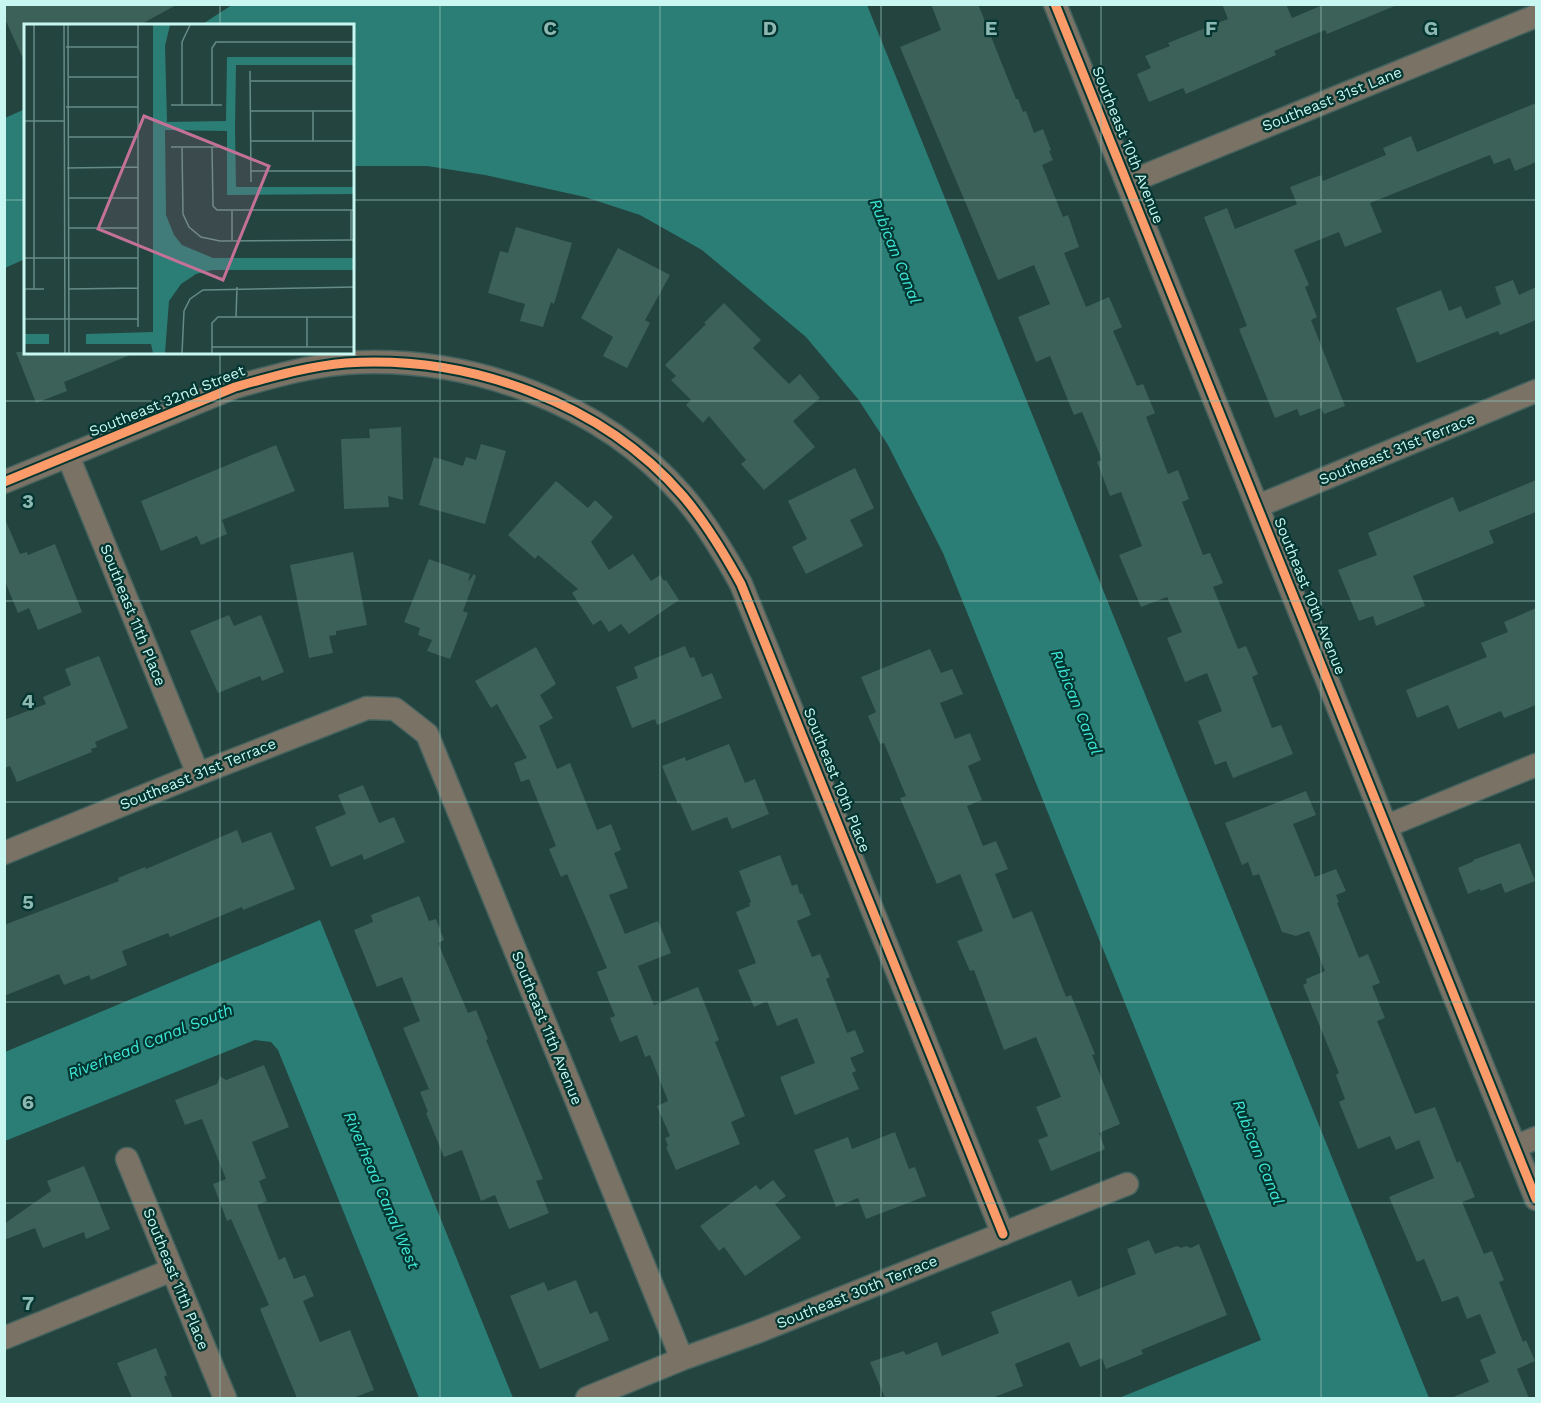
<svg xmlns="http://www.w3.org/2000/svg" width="1541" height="1403" font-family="'Work Sans',sans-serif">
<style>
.water{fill:#2b7e76}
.building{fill:#3c6158}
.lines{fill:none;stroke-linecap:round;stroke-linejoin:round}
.minor-casing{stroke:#44625e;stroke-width:25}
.minor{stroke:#797265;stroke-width:22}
.cycleway-casing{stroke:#033531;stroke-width:13}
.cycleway{stroke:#fa9b69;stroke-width:9}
.grid{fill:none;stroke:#8eb8b2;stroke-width:1.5;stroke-opacity:0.55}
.labels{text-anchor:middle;stroke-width:4.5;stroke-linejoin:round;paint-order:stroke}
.street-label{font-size:15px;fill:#c7f7f0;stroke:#033531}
.water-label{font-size:16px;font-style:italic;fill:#3ee6d6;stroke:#033531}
.inset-road{fill:none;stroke:#658c86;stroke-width:1.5}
.view{fill:#c47197;fill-opacity:0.15;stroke:#c47197;stroke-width:3}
.inset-edge{fill:none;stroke:#c7f7f0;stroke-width:3}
.grid-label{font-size:20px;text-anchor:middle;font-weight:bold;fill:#8eb8b2;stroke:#033531;stroke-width:4.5;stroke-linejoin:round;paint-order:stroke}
</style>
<rect width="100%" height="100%" fill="#244440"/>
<path class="water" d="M232,5h635l562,1393h-310l142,-58 -318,-787 -55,-108 -30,-46 -52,-62 -104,-87 -62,-35 -55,-18 -100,-22 -58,-9h-74l-1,-140 -151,-1z
M25,109v150l-20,9v-150z
M320,920l193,478h-94l-141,-348 -7,-8 -16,-2 -250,101v-89z"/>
<path class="building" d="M4,4h174l-40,22h-112v39l-22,-48z
M931,4h47l38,95h2l5,13 3,-1 8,22 9,-4 8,21 -2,1 4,9 -11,5 21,52 5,-2 11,32 -15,6 22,54 23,-10 13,30 -9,4 24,55 6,-2 12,29 -9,4 22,57 10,-4 11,29 -7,3 21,53 7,-2 13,30 -10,4 25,62 8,-3 12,28 -6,3 20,51 9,-3 12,29 -60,24 -7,-17 -11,4 -17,-44 24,-10 -15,-38 -22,9 -18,-44 15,-6 -15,-35 -26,10 -22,-52 23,-9 -21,-54 -11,4 -13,-34 5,-2 -20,-48 -8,3 -24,-59 -14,6 -18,-45 32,-13 -16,-39 -36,15 -98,-233 41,-17z
M1222,4h64l6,14 33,-14 72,1 -70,29 -2,-4 -51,21 2,4 -90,39 -3,-6 -34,14 -12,-28 14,-6 -6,-12 25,-10 -2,-3 60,-24z
M1536,103v59l-21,9 -5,-13 -16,6 -4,-9 -120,48 12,29 -37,15 -6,-15 -45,18 15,35 -4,2 12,30 -6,3 34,86 -21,8 -3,-6 -21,8 -3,-7 -22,9 -36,-89 8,-3 -43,-109 23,-9 8,21 62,-25 -7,-17 31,-12 2,6 63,-26 -3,-7 28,-12 6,16z
M516,227l56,16 -18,61 -3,-2 -8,25 -23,-6 5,-17 -37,-11 12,-42 8,2z
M618,248l52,27 -25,45 5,3 -23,45 -24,-12 10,-19 -32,-19z
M1513,280l6,15 17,-8v33l-36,15 -2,-4 -81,32 -21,-55 45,-18 8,21 12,-5 5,13 35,-15 -6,-17z
M724,303l37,37 -8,8 36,36 11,-10 20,24 -27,23 22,26 -51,43 -23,-26 5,-4 -37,-44 -6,7 -17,-18 5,-5 -20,-20 5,-4 -11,-11 41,-41 -2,-1z
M16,352h119v1l-71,29 3,9 -31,12z
M401,427l2,73 -15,-4 1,11 -45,2 -3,-70 29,-1 -1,-9z
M481,444l25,7 -21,73 -66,-19 15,-48 29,9 3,-9 10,3z
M276,445l19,46 -73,29 5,14 -26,11 -4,-9 -36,15 -20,-50z
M855,468l19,40 -24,12 13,26 -57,28 -14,-27 15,-8 -19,-38z
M1536,480v32l-47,19 5,12 -81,33 12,30 -49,20 -3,-10 -14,5 -21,-51 39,-15 -9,-22 85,-36 6,15z
M556,481l32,27 7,-8 18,17 -22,25 18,28 24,-16 18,27 9,-6 4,6 2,-1 13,20 -50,34 -8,-10 -12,8 -8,-12 -8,5 -21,-32 6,-4 -40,-34 -3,4 -27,-24z
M4,517l16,37 7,-2 1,3 27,-11 27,68 -44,18 -9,-22 -11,5 -14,-34z
M353,552l14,73 -31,6v4l-7,1 4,17 -24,5 -19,-93z
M429,559l41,15 -2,8 6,-8 2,2 -13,35 5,2 -18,46 -23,-8 5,-11 -14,-5 2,-7 -16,-6z
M1536,608v97l-32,13 -3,-7 -43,18 -10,-24 -31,13 -11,-28 81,-33 -6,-14 27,-11 -4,-10z
M229,615l5,11 27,-11 23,57 -22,9 -2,-5 -42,17 -28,-62z
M685,646l5,12 4,-1 8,20 10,-4 10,25 -65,27 -2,-6 -23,9 -16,-41 22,-9 -4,-11z
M536,647l20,37 -16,11 13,23 -14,8 18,43 13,-6 27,67 14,-6 10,26 -7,3 14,35 -19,7 16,39 33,-13 13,32 -33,13 16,39 44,-18 21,53 -4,2 30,74 -14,6 9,22 -64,26 -10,-23 2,-1 -3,-8 5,-2 -13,-30 11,-5 -18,-46 -5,2 -8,-22 -17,7 -10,-24 5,-2 -18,-44 10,-4 -40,-94 -6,3 -12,-28 7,-3 -27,-67 -8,3 -7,-19 13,-5 -30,-54 -6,4 -16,-27z
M930,649l11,24 11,-4 11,25 -23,9 15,36 15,-6 11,27 -13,6 14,34 -15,6 16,40 13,-5 12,28 -13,5 18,45 19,-8 34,86 5,-2 24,59 -3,1 28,69 -21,9 6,16 -54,22 -13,-31 10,-4 -12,-29 25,-10 -25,-60 -32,13 -30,-80 -4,1 -13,-30 26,-10 -23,-57 -23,10 -37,-86 6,-2 -22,-53 -4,1 -12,-28 8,-4 -15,-35z
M99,656l29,72 -33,14 2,5 -6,2 1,3 -75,30 -7,-16 -6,2v-48l42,-16 -3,-7 28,-12 -6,-16z
M729,744l16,39 10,-4 14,35 -37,15 -5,-12 -35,14 -12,-28 -2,1 -16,-38 23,-9 1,4z
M363,785l16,38 15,-6 11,25 -41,18 -2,-6 -31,13 -16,-40 31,-13 -8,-19z
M1306,791l10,24 -23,9 22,53 21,-8 10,22 -10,4 3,7 -2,1 22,55 9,-4 12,29 -8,3 13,32 -8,3 38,93 20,-7 22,56 3,-2 15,36 -13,5 22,52 8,-3 12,29 -5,2 24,60 3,-2 9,21 -18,8 12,29h-78l38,-16 -9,-22 16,-7 -16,-39 -13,5 -9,-23 -16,6 -18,-43 -7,3 -28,-65 45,-19 -15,-38 -23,10 -6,-14 -32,13 -19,-47 6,-3 -9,-24 3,-2 -36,-88 4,-2 -1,-4 19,-8 -16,-40 -13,5 -14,-4 -23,-58 -6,2 -5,-14 -6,3 -17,-42z
M237,830l5,13 29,-11 24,57 -52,21 -1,-3 -72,30 -2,-4 -46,18 5,14 -36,15 -2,-5 -25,10 -5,-11 -55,22v-71l115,-44 -1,-3 27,-11 1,2z
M1520,843l15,38 -30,12 -4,-10 -20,8 -1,-2 -12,5 -10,-26 16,-7 -1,-1z
M780,855l12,31 5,-2 3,10 2,-1 9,22 -14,6 15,36 8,-3 10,23 -4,2 21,54 8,-3 9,22 -14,6 6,13 -4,2 7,16 -64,26 -15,-38 35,-14 -18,-45 -20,8 -10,-25 -13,6 -16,-37 18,-7 -20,-51 14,-6 -1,-3 2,-1 -12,-31z
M419,896l10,25 7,-2 8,21 -6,3 30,70 8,-3 12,29 -2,1 57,139 -7,2 13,32 -40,16 -14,-34 -14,6 -19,-51 -18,7 -18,-44 2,-1 -8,-20 9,-3 -26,-61 17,-7 -18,-44 -25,10 -23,-57 19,-8 -2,-7z
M264,1065l25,62 -37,15 14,36 -7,3 8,20 -10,4 22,55 6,-3 9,22 11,-4 9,21 -11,5 17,41 30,-12 24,60 -21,8h-56l-37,-89 9,-4 -38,-86 -4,2 -14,-37 13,-5 -24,-60 -17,6 -10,-25 42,-16 3,-8 6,4z
M895,1132l14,37 6,-2 11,29 -60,23 -8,-21 -22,9 -22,-57 34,-13 4,12z
M84,1166l26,63 -24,10 -2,-7 -41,16 -8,-20 -31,12v-16l47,-33 -4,-10z
M773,1180l13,16 -11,8 26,34 -56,38 -21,-29 -5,4 -19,-25 56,-41 4,5z
M1149,1240l6,14 22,-8 4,2 5,-2 5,2 8,-4 28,71 -86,35 2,4 -37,15 -4,-11 -22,9 -11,-25 -54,22 8,22 -31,12h-107l-15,-36 34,-11 2,4 31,-13 5,14 57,-23 -8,-21 80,-32 7,17 58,-23 -9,-25z
M576,1280l14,34 7,-3 12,29 -69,29 -30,-73 34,-14 4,9z
M156,1348l11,27 -3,2 9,21h-41l-15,-35z"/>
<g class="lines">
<defs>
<path id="minor" d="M1055,4l481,1195
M1127,183l409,-167
M68,456l130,318
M4,482l231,-95c36,-10 74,-21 111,-24 123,-8 256,39 337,133 23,27 41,57 58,88l262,650
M1258,506l278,-115
M1387,826l149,-61
M4,853l194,-79 169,-66 28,1 32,25 255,625
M1515,1147l21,-9
M127,1159l98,239
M4,1338l168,-68
M587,1398l95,-39 75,-27 370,-148"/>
</defs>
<use href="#minor" class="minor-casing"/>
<use href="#minor" class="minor"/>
<defs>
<path id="cycleway" d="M1055,4l481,1195
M4,482l231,-95c36,-10 74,-21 111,-24 123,-8 256,39 337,133 23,27 41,57 58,88l262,650"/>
</defs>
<use href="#cycleway" class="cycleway-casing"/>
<use href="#cycleway" class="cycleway"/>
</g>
<path class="grid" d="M220,4v22M440,4v1394M660,4v1394M881,4v1394M1101,4v1394M1321,4v1394M4,200h22M352,200h1184M220,352v1046M4,401h1532M4,601h1532M4,802h1532M4,1002h1532M4,1203h1532"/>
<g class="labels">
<g class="street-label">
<text transform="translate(1332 99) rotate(-22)" y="5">Southeast 31st Lane</text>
<text transform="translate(1128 145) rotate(68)" y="5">Southeast 10th Avenue</text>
<text transform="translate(167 401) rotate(-22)" y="5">Southeast 32nd Street</text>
<text transform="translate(1397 449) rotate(-22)" y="5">Southeast 31st Terrace</text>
<text transform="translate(1310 596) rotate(68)" y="5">Southeast 10th Avenue</text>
<text transform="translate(133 615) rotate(68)" y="5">Southeast 11th Place</text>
<text transform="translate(198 774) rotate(-22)" y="5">Southeast 31st Terrace</text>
<text transform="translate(837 780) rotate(68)" y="5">Southeast 10th Place</text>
<text transform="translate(547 1028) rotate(68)" y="5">Southeast 11th Avenue</text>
<text transform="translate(176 1279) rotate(68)" y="5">Southeast 11th Place</text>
<text transform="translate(857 1292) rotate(-22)" y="5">Southeast 30th Terrace</text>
</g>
<g class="water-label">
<text transform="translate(896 251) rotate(68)" y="6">Rubican Canal</text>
<text transform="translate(1077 702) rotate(68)" y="6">Rubican Canal</text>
<text transform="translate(150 1041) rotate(-22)" y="6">Riverhead Canal South</text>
<text transform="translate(1259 1152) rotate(68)" y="6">Rubican Canal</text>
<text transform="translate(382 1190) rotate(67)" y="6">Riverhead Canal West</text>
</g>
</g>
<g transform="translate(24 24)">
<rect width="330" height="330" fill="#244440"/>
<path d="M129,1h17l-5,21 2,76 59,-1 1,-64h127v8h-118l-1,62 1,60h118v7l-127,1v-64l-62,-1 1,85 8,20 8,10 31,13h141v12h-142l-16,4 -15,10 -12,17 -4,52h-12l-2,-9h-65v-10l67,-2zM0,310h25v10h-25z" fill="#2b7e76"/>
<path class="inset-road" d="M10,1v264M40,1l1,328M44,1l1,328M42,23h72M226,47l1,111M45,53h69M227,57h103M329,57v30M147,81h51M158,81v-63l8,-17M188,81v-57l4,-6h138M42,83h72M227,87h103M0,97h40M45,113h69M227,117h103M289,117v-30M329,117v30M147,123h51M158,123l1,67 6,13 12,10 19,4 134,-1M188,123l1,59 4,4h137M43,144l71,-1M227,147h103M45,174h69M208,187v29M45,204h69M327,216v-30M0,234h114M0,265h20M45,265l69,-1M212,293l1,-30M0,295h114M114,303v-302M188,323h142M283,323v-30M158,329l2,-42 6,-12 13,-9 151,-3M188,329v-30l6,-6h136"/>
<path class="view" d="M120,92l125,50 -46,114 -125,-51z"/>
<rect width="330" height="330" class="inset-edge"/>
</g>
<g class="grid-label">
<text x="550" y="35">C</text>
<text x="770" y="35">D</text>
<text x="991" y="35">E</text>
<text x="1211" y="35">F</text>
<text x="1431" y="35">G</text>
<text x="28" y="508">3</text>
<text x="28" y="708">4</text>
<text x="28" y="909">5</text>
<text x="28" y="1109">6</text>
<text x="28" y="1310">7</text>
</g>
<rect width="1541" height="1403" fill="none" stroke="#c7f7f0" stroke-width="12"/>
</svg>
